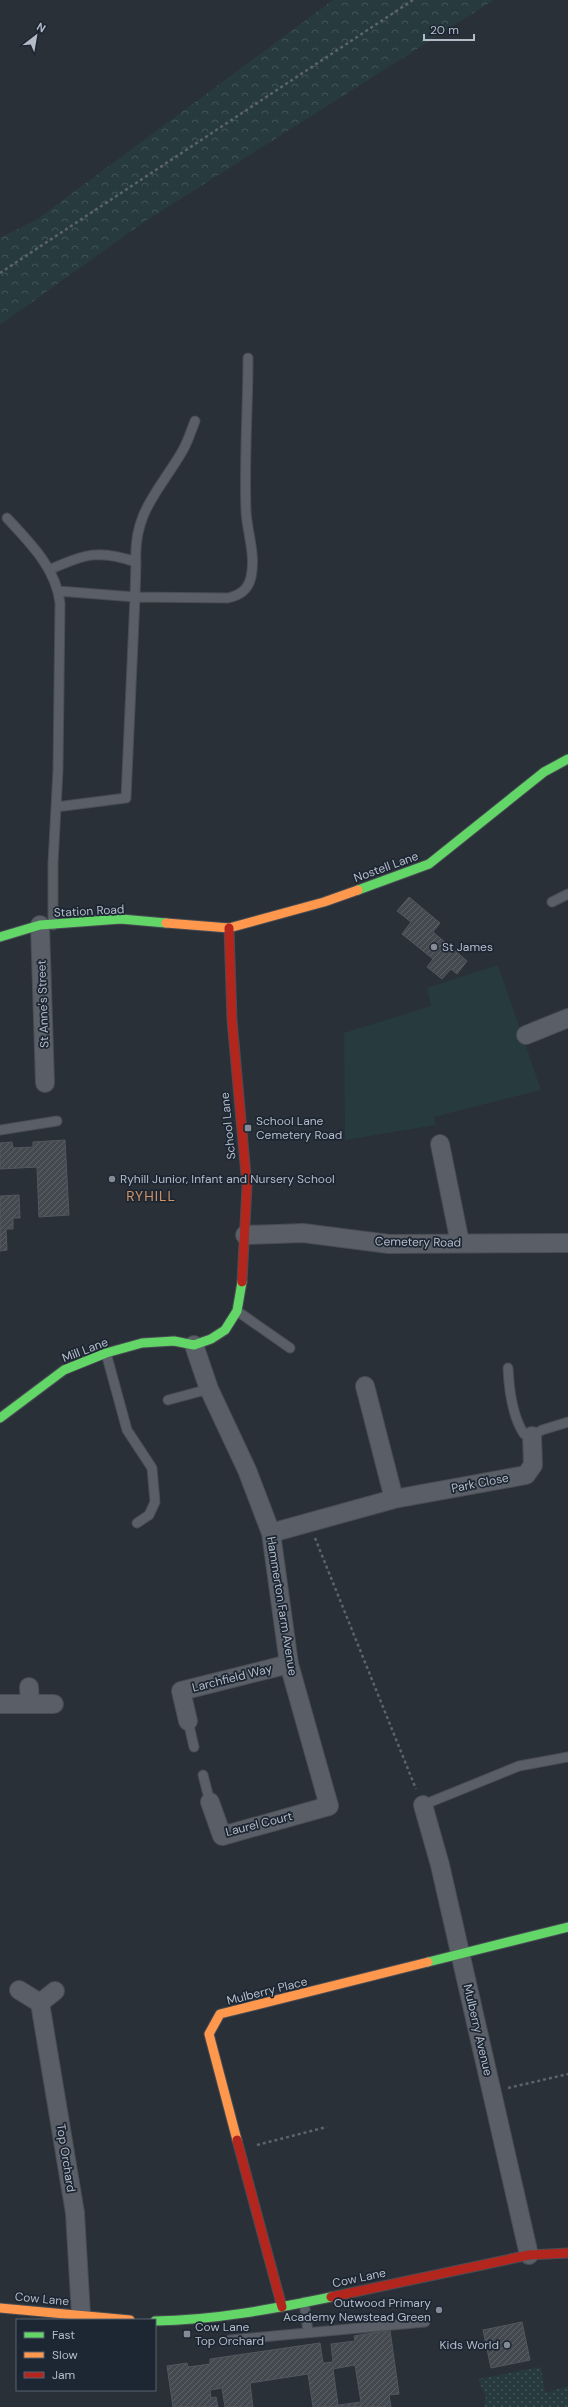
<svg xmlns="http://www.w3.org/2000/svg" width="568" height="2407" font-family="'DM Sans',sans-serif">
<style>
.green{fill:#273a3e}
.forest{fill:url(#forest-crowns)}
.park{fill:url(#park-dots)}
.building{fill:url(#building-hatch);stroke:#52575f;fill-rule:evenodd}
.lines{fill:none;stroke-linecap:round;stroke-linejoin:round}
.lane-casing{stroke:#484c53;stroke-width:11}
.street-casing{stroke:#484c53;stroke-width:20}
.fast-casing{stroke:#484c53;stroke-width:11}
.slow-casing{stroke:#484c53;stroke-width:11}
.jam-casing{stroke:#484c53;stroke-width:11}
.path{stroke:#5d636a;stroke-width:2.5;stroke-dasharray:3 3;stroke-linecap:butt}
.lane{stroke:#5a5e66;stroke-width:9}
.street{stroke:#5a5e66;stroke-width:18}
.fast{stroke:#63d668;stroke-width:9}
.slow{stroke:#ff974d;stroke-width:9}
.jam{stroke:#b3261e;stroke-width:9}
.poi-dot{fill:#848b96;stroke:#1d2633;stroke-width:1.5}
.labels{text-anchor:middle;stroke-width:3.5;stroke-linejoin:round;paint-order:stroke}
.street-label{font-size:12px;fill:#b4bcc9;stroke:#1d2633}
.poi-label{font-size:12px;fill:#b4bcc9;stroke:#1d2633;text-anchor:start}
.quarter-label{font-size:14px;letter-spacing:1px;fill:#d59563;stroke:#1d2633}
</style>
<defs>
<pattern id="forest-crowns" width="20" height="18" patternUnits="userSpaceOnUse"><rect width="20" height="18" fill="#273a3e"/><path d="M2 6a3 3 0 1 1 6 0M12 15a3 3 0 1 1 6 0" fill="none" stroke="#445559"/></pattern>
<pattern id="park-dots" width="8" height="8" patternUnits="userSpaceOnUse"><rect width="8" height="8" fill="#273a3e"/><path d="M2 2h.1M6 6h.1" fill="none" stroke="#445559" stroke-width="1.8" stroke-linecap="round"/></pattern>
<pattern id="building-hatch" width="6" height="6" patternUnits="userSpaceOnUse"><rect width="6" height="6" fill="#444950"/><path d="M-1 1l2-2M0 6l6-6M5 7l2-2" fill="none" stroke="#5d6168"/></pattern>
</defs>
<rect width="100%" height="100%" fill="#2a3038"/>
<path class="green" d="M498,965l43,125 -107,27 2,8 -91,15 -1,-107 87,-27 -4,-18z"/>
<path class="forest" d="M333,0h161l-350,222 -144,103v-87l36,-18z"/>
<path class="park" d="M541,2367l4,26 23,-7v21h-84l2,-10 -8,-18z"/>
<path class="building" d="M409,897l31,26 -7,9 34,29 -10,13 -6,-5 -9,10 -15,-12 6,-8 -31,-25 9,-12 -14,-11z
M65,1140l4,75 -30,2 -2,-50 -37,2v-26l12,-1 1,6 20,-1v-5z
M19,1195l1,23h-7v11h-7l1,21 -7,1v-55z
M522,2322l8,38 -39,8 -8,-38z
M390,2330l9,64 -10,1 2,12h-78l-5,-33 -58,9 3,24h-28l-3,-19 -12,2 1,8 5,-1 2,10h-45l-6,-41 20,-3 1,4 22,-3v-5l110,-16 3,20 10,-1 -2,-18 24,-3 -1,-5zM355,2365l6,37 -23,3 -5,-36z"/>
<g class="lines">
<defs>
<path id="lane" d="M7,518c23,25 49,50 53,85l-2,167 -5,93v62
M136,562c-3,-50 24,-72 47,-112 5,-9 8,-19 12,-29
M49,570c35,-16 50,-21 87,-8l-1,35 93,1c12,-3 20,-8 23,-21 5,-22 -4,-45 -5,-66 -2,-51 2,-102 2,-153
M56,807l70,-9 9,-201 -77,-6
M552,902l16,-8
M0,1130l57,-9
M237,1311l53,37
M106,1353l21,77 25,38 3,34 -6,13 -12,8
M508,1368c1,21 4,48 16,66l8,2 10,-6 26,-8
M168,1400l41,-11
M188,1721l6,26
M203,1775l7,27
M423,1805l96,-39 49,-9
M304,2302l4,30
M230,2340l195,-18"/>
<path id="street" d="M40,925l5,158
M526,1035l42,-17
M440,1144l20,99
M245,1235l58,-2 86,11 179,-1
M194,1345l15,44 38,81 24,63 18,131 40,142 -107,30 -12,-34
M365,1386l29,113
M271,1533l123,-34 132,-24 7,-10 -1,-29
M29,1687l1,17
M0,1704h54
M188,1721l-7,-30 108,-27
M423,1805l17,60 89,390
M19,1990l21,13 15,-12
M40,2003l35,210 6,102"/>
<path id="fast" d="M358,890l71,-26 115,-92 24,-13
M0,937l40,-12 81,-6 45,4
M0,1418l64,-48 42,-17 36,-10 32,-2 20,4 17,-6 14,-9 12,-19 5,-29
M428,1962l140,-35
M155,2321c60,-1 118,-12 176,-24"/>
<path id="slow" d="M166,923l63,5 95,-26 34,-12
M237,2140l-28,-106 11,-20 208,-52
M0,2308l130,12"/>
<path id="jam" d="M229,928l3,92 15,166 -5,96
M237,2140l45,167
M331,2297l198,-42 39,-2"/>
</defs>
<use href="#lane" class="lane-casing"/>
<use href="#street" class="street-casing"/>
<use href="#fast" class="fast-casing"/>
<use href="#slow" class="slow-casing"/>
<use href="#jam" class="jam-casing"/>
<path class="path" d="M0,273l413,-273
M315,1538l101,251
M508,2088l60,-14
M257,2145l70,-18"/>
<use href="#lane" class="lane"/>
<use href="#street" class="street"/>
<use href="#fast" class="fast"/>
<use href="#slow" class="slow"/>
<use href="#jam" class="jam"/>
</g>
<g class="poi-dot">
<circle cx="434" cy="947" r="4"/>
<rect x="244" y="1124" width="8" height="8" rx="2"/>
<circle cx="112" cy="1179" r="4"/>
<circle cx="439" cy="2310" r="4"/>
<rect x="183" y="2330" width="8" height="8" rx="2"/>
<circle cx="507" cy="2345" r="4"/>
</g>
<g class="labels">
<g class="street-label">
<text transform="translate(386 867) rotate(-20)" y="4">Nostell Lane</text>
<text transform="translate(89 911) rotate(-3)" y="4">Station Road</text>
<text transform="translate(43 1004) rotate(-92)" y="4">St Anne's Street</text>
<text transform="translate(228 1126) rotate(-96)" y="4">School Lane</text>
<text transform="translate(418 1242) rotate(1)" y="4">Cemetery Road</text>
<text transform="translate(85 1350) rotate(-21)" y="4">Mill Lane</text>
<text transform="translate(480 1483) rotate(-11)" y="4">Park Close</text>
<text transform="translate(282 1606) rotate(81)" y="4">Hammerton Farm Avenue</text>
<text transform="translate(232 1678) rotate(-14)" y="4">Larchfield Way</text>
<text transform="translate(259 1824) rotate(-14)" y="4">Laurel Court</text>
<text transform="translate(267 1991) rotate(-14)" y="4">Mulberry Place</text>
<text transform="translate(478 2030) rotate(77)" y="4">Mulberry Avenue</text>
<text transform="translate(66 2158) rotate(81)" y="4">Top Orchard</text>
<text transform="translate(359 2278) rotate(-12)" y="4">Cow Lane</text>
<text transform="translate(42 2299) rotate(5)" y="4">Cow Lane</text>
</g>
<g class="poi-label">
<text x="442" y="951">St James</text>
<text x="256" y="1125">School Lane<tspan x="256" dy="14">Cemetery Road</tspan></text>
<text x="120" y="1183">Ryhill Junior, Infant and Nursery School</text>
<text x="431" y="2307" text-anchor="end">Outwood Primary<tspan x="431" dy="14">Academy Newstead Green</tspan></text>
<text x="195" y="2331">Cow Lane<tspan x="195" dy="14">Top Orchard</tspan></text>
<text x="499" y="2349" text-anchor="end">Kids World</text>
</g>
<g class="quarter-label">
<text x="151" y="1201">RYHILL</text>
</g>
</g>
<rect x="16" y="2319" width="140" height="72" fill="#1d2633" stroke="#59626f"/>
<rect x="24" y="2332" width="20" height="6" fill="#63d668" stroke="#59626f"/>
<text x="52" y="2339" font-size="12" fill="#b4bcc9">Fast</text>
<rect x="24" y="2352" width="20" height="6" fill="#ff974d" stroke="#59626f"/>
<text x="52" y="2359" font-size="12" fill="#b4bcc9">Slow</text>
<rect x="24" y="2372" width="20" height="6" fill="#b3261e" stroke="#59626f"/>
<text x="52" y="2379" font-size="12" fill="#b4bcc9">Jam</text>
<g transform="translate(36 36) rotate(31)" stroke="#1d2633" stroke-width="3" paint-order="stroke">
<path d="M0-3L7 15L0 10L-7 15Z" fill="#b4bcc9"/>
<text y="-6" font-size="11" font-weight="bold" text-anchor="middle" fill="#b4bcc9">N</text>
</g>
<path d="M424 34v6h50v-6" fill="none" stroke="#b4bcc9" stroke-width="2"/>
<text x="430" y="34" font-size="12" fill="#b4bcc9" stroke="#1d2633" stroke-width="3" paint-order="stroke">20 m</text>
</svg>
